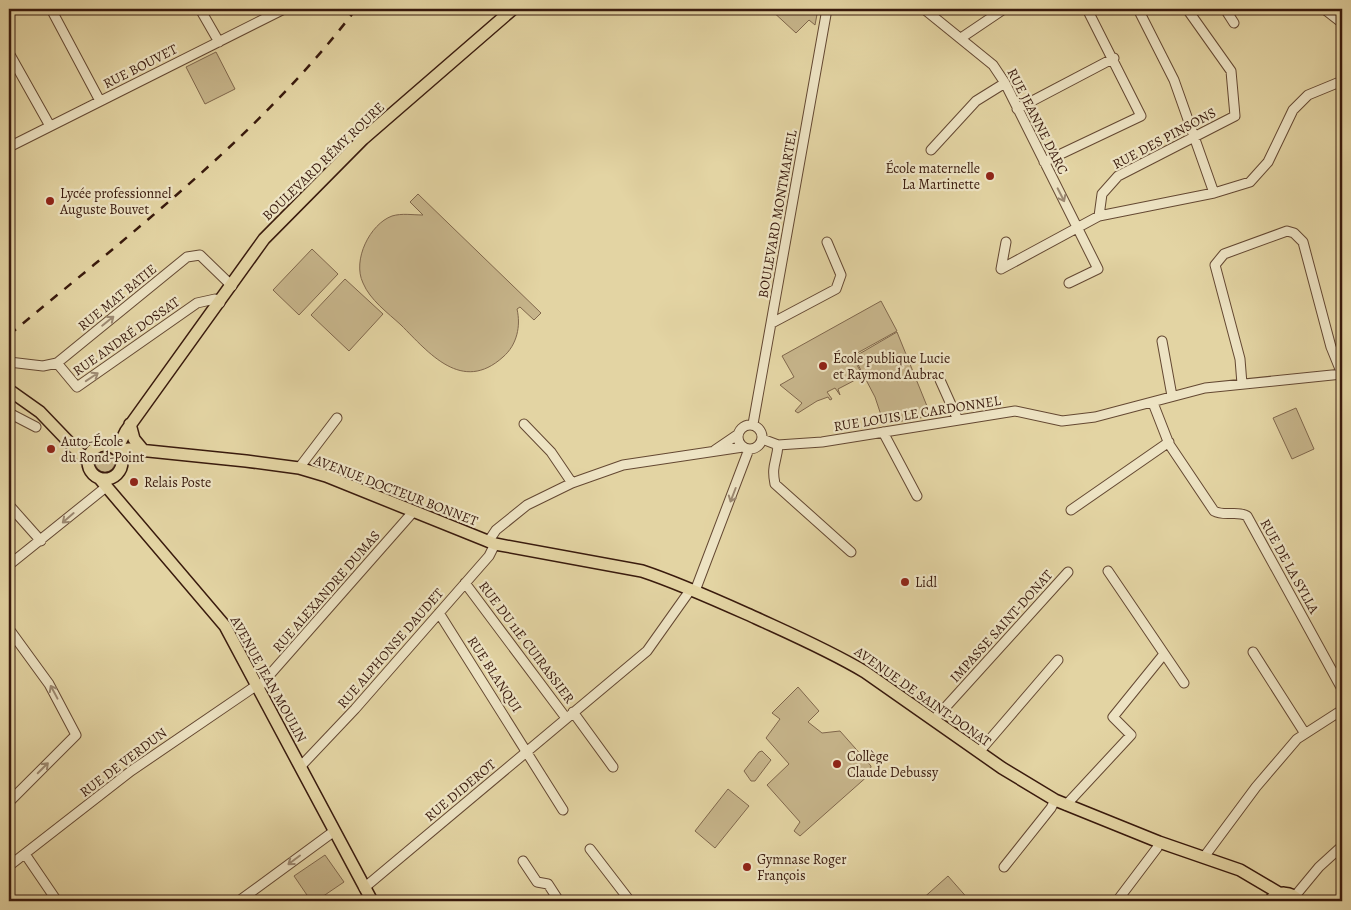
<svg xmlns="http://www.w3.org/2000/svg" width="1351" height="910" font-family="Alegreya,serif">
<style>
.green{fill:#c6b48a;stroke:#80674c}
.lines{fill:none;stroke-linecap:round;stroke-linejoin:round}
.stream{stroke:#7c6448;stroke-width:2.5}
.minor-casing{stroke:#644832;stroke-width:11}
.major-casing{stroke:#391a0d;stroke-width:14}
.minor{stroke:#ede3c3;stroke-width:9}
.major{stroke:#e3d4a3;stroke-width:11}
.rail{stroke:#391a0d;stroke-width:2.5;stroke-dasharray:9 9;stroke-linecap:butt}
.oneway{stroke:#9c8971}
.poi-dot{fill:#8f2418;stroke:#ede3c3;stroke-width:2}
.labels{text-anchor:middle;stroke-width:4.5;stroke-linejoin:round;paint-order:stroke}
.street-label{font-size:14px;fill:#391a0d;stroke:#ede3c3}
.poi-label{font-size:14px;fill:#391a0d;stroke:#ede3c3;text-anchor:start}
</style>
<rect width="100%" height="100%" fill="#e3d4a3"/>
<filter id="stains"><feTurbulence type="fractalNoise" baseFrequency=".004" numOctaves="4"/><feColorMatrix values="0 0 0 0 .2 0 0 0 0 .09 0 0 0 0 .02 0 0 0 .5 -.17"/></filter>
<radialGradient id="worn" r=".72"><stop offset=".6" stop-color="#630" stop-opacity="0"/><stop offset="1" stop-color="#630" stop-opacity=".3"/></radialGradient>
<path class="green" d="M770,9h48l-3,16 -6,-5 -13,13z
M216,52l19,37 -30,15 -19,-37z
M418,194l123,119 -7,7 -14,-13 -3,2c4,17 0,36 -14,48 -41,37 -74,-4 -102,-32 -13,-12 -31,-25 -38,-42 -11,-23 7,-59 29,-67 10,-3 20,-1 31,-1l-13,-13z
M312,249l26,25 -39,41 -26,-25z
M345,279l38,35 -34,37 -38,-36z
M881,301l16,30 -45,25 11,20 -25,13 2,6 -5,-7 -8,4 5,7 -2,1 -2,-3 -11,4 -19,12 -3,-2 7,-8 -22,-18 14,-8 -12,-21z
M897,332l34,84 -47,8 -9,-27 -21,-40z
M1296,408l18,41 -22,10 -19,-41z
M95 462a10 10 0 1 1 20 0a10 10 0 1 1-20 0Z
M798,687l21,24 -11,11 14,11 18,-2 31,35 -1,8 -70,62 -6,-5 6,-9 -33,-37 22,-21 -23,-26 14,-19 -8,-6z
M762,751l9,9 -16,21h-4l-7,-10 15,-19z
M728,789l21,17 -34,42 -20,-17z
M325,855l19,27 -28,19h-5l-17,-25z
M948,876l22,25h-50z"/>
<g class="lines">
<path class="stream" d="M1331,9l11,8"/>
<defs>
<path id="minor" d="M51,9l49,92
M200,9l19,33
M924,9l69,56 12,18 93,186 -29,14
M1138,9l36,71 40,113
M1225,9l9,14
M1324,9l18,14
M961,38l43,-29
M9,53l41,73
M1017,109l97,-51
M9,147l275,-138
M931,150l45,-49 29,-18
M1044,162l97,-46 -54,-107
M1099,216l3,-22 16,-18 117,-60 -4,-45 -44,-62
M1006,242l-5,27 98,-53 115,-23 36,-11 18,-20 25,-52 15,-15 34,-14
M772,323l64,-34 5,-14 -14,-33
M1162,341l10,55
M9,362l34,4 14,-3 130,-106 13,-2 32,31
M57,363l20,24 120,-84 18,-4 5,4
M940,380l18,40
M1242,384l-2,-25 -25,-94 9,-11 63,-23 7,2 9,9 28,105 11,27
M1153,403l16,41 45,67c11,6 23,-1 33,5l95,173
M9,413l27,14
M524,424l27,28 21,31
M753,424l74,-415
M738 437a12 12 0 1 1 24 0a12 12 0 1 1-24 0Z
M883,432l34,64
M762,439l16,6 44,-3 193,-31 47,10 33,-4 110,-29 137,-14
M778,445c-1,17 -7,20 -3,39l76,68
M715,450l22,-15
M299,468l38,-50
M9,505l32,36
M1071,510l98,-68
M488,542l8,-12 31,-25 45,-22 51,-18 120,-18
M9,565l97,-78
M1108,571l76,112
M465,583l101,135
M695,591l54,-142
M439,613l124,197
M9,629l40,55 27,51 -67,67
M1253,652l51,80
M258,688l155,-176
M573,712l40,55
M934,720l134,-148
M979,752l79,-92
M300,767l55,-58 134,-153 6,-12
M1066,805l65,-70 -18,-18 51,-63
M590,849l40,52
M25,854l32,47
M1204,857l52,-70 41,-48 45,-29
M523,861l14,21 11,2 11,17
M9,866l122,-95 126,-86
M1004,867l47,-59 4,-8
M364,888l283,-237 44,-62
M1295,896l24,-29 23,-21
M239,901l94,-69
M1117,901l40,-53 2,-6"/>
<path id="major" d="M9,390l31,22 47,49
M130,424l4,15 9,11
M88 462a17 17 0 1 1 34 0a17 17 0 1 1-34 0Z
M117,449l9,-18 138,-192 99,-100 150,-130
M118,451l11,-2 117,12 53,7 27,8 169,68 147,27c39,13 76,30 114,47 37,17 74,33 109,54l137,96 53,32 104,42 81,28 39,23
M100,479l125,147 147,275
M1270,901c8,-11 21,-10 29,0"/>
</defs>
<use href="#minor" class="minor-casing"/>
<use href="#major" class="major-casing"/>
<use href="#minor" class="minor"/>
<use href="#major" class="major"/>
<path class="rail" d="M9,335c122,-102 250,-199 347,-326"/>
</g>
<defs><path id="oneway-shaft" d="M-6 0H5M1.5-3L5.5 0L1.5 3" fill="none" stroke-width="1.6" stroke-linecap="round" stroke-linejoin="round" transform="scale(1.25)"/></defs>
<g class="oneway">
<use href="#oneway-shaft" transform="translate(1061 195) rotate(63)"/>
<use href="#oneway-shaft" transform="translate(108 321) rotate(-39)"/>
<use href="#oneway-shaft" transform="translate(92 377) rotate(-34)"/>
<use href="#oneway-shaft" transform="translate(733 495) rotate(111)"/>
<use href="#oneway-shaft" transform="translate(68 518) rotate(139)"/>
<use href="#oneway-shaft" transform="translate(54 692) rotate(-118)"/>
<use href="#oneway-shaft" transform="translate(43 768) rotate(-45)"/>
<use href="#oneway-shaft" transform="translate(294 860) rotate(143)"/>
</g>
<g class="poi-dot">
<circle cx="990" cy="176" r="5"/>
<circle cx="50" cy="201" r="5"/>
<circle cx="823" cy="366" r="5"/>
<circle cx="51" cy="449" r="5"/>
<circle cx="134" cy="482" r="5"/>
<circle cx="905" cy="582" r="5"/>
<circle cx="837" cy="764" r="5"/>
<circle cx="747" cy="867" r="5"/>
</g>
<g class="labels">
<g class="street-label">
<text transform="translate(140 66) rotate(-27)" y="5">RUE BOUVET</text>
<text transform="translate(1038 121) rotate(63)" y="5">RUE JEANNE D'ARC</text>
<text transform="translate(1164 138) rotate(-28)" y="5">RUE DES PINSONS</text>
<text transform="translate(323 161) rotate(-44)" y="5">BOULEVARD RÉMY ROURE</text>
<text transform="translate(777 214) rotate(-80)" y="5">BOULEVARD MONTMARTEL</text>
<text transform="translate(117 297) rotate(-39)" y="5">RUE MAT BATIE</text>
<text transform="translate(126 336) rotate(-35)" y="5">RUE ANDRÉ DOSSAT</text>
<text transform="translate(917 413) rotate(-9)" y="5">RUE LOUIS LE CARDONNEL</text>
<text transform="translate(396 490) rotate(21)" y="5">AVENUE DOCTEUR BONNET</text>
<text transform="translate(1290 566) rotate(61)" y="5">RUE DE LA SYLLA</text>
<text transform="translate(326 591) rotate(-49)" y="5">RUE ALEXANDRE DUMAS</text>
<text transform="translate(1001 626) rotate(-48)" y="5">IMPASSE SAINT-DONAT</text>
<text transform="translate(527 642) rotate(53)" y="5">RUE DU 11E CUIRASSIER</text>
<text transform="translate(390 648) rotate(-49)" y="5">RUE ALPHONSE DAUDET</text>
<text transform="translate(495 674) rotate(57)" y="5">RUE BLANQUI</text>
<text transform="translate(269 679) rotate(61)" y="5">AVENUE JEAN MOULIN</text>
<text transform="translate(923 696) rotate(35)" y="5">AVENUE DE SAINT-DONAT</text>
<text transform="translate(123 762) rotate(-37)" y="5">RUE DE VERDUN</text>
<text transform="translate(460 790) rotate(-40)" y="5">RUE DIDEROT</text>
</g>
<g class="poi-label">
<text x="980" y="173" text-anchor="end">École maternelle<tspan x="980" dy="16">La Martinette</tspan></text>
<text x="60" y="198">Lycée professionnel<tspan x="60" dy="16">Auguste Bouvet</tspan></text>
<text x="833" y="363">École publique Lucie<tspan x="833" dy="16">et Raymond Aubrac</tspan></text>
<text x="61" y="446">Auto-École<tspan x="61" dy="16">du Rond-Point</tspan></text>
<text x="144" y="487">Relais Poste</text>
<text x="915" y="587">Lidl</text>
<text x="847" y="761">Collège<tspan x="847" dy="16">Claude Debussy</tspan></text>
<text x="757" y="864">Gymnase Roger<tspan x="757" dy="16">François</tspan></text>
</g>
</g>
<rect width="1351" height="910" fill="none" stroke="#e3d4a3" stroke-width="30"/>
<rect x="10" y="10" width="1331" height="890" fill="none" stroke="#391a0d" stroke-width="2.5"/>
<rect x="15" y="15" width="1321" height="880" fill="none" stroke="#391a0d"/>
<rect width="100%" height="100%" filter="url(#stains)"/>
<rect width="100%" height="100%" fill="url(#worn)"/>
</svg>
